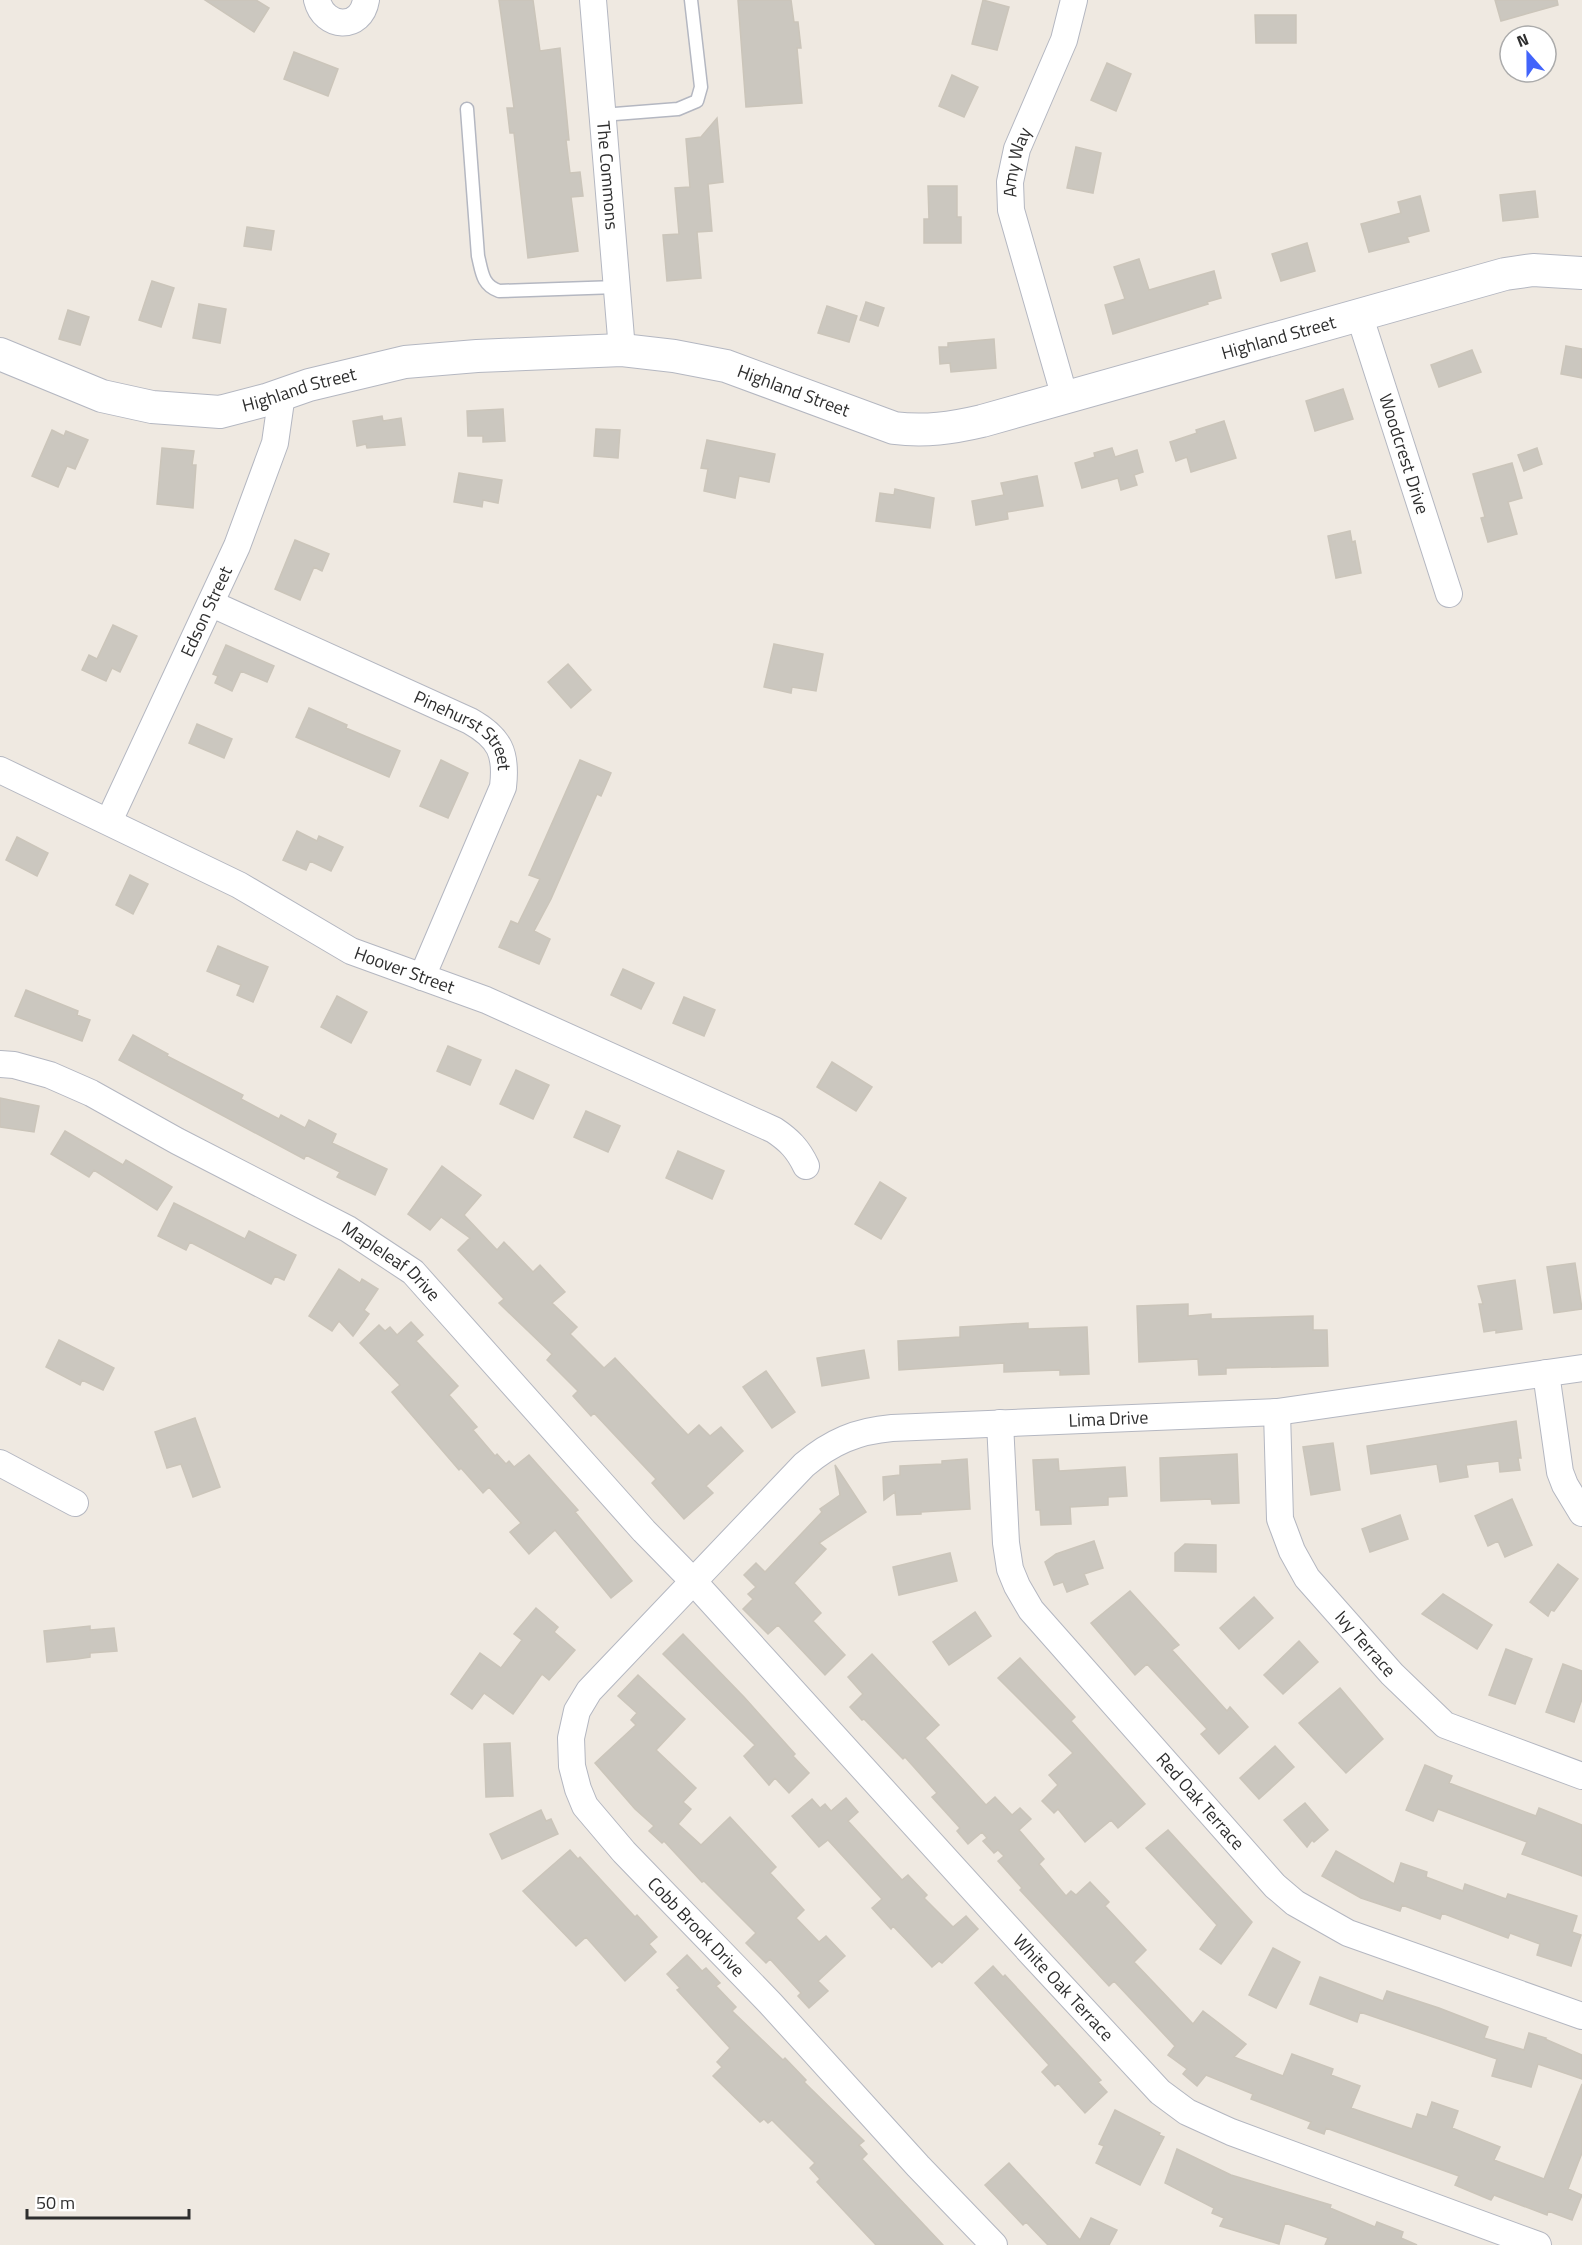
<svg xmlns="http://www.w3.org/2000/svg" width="1582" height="2245" font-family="'Titillium Web',sans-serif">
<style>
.building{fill:#cbc7bf;stroke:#cbc5ba;stroke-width:1.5}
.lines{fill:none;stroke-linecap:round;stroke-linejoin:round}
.service-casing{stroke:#b4b7c1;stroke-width:15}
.minor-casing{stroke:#b4b7c1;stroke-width:28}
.tertiary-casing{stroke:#b4b7c1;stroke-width:34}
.service{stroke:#fff;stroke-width:12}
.minor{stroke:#fff;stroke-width:26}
.tertiary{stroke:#fff;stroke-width:32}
.labels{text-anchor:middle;stroke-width:6;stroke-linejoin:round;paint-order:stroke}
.street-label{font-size:18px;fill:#2e2e2e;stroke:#fff}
</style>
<rect width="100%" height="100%" fill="#efe9e1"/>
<path class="building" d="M205,0h51l13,8 -15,24z
M499,0h34l7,51 20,-3 9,92h-3l4,33 10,-1 3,24 -12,1 7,54 -50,7 -14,-125h-4l-3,-25h7z
M738,0h53l3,22h4l3,26h-4l5,55 -56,4z
M983,0l26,7 -12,43 -25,-6z
M1495,0h62l1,5 -57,16z
M1255,15h41v28h-40z
M294,52l44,17 -10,27 -44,-17z
M1107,63l24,11 -15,37 -25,-11z
M952,75l26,12 -14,30 -25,-11z
M717,118l6,64 -15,2 4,47 -15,1 4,46 -34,3 -4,-46 16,-1 -4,-46 15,-1 -4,-48 15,-2z
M1076,147l25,6 -8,40 -26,-5z
M928,186h29v31h4v26h-37v-24h5z
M1535,191l3,26 -35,4 -3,-26z
M1420,196l9,35 -22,6 2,5 -40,10 -8,-28 40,-11 -3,-11z
M247,227l27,4 -3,19 -27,-4z
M1307,243l8,28 -34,10 -9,-27z
M1139,259l10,31 65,-19 7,27 -14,4 1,2 -95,30 -8,-29 20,-6 -11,-32z
M152,281l22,7 -13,39 -22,-7z
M866,302l18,6 -6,18 -18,-6z
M199,304l27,5 -6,34 -27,-5z
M827,306l30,10 -8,26 -31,-9z
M68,310l21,7 -9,28 -21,-6z
M994,339l2,29 -45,4 -1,-9 -10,1 -1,-17h9v-4z
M1566,346l16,3v29l-21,-4z
M1472,350l9,22 -42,15 -8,-22z
M1343,389l10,30 -38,12 -9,-30z
M503,409l2,32 -22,1v-6h-15l-1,-25z
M382,416l1,5 18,-3 4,27 -38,3 -1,-4 -9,2 -4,-25z
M1224,421l12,37 -45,14 -4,-15 -11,4 -6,-19 27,-9 -1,-3z
M596,429l24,1 -2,28 -24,-2z
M52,430l12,6 2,-5 22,9 -13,29 -8,-3 -9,21 -26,-11z
M707,440l68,14 -6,28 -30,-6 -4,22 -31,-7 4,-22 -7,-1z
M162,448l32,3 -2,14h4l-3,43 -36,-4z
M1112,448l3,9 22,-7 6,22 -9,3 3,10 -16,5 -3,-12 -36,10 -7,-25 20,-6 -1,-4z
M1537,448l5,16 -18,7 -6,-16z
M1512,463l10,35 -14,4 9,32 -29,8 -7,-24 4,-1 -12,-43z
M459,473l43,7 -4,23 -15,-3 -1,7 -28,-5z
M1037,476l6,30 -36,6 1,7 -32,6 -4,-24 32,-6 -3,-12z
M895,489l39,9 -4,30 -54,-7 4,-28 14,2z
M1350,531l2,11 3,-1 6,32 -25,5 -8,-42z
M295,540l34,14 -7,17 -8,-4 -14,33 -25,-11z
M113,625l24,11 -17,36 -8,-4 -6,13 -24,-11 7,-15 8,4z
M774,644l49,10 -7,37 -24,-4 -1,6 -27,-6z
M226,645l48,21 -7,16 -26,-11 -9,20 -17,-8 3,-7 -5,-2z
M568,664l23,26 -20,18 -23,-26z
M309,708l38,17 -1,3 54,23 -11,26 -93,-40z
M197,724l35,15 -8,19 -35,-15z
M441,760l27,13 -20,45 -28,-12z
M580,760l31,13 -10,23 -4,-2 -46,105 -17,32 16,8 -11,25 -40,-17 12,-26 7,3 22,-45 -11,-4z
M297,831l20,10 2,-5 24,11 -12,24 -21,-10 -4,9 -23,-10z
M17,837l31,16 -11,23 -31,-16z
M130,875l18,9 -15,30 -17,-9z
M218,946l50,21 -15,35 -16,-7 4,-10 -34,-14z
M623,969l31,14 -13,26 -30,-14z
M26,990l52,21 -1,4 13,5 -8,21 -67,-25z
M337,996l30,16 -16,31 -30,-16z
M684,997l31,13 -11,26 -31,-13z
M133,1035l35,19 -1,2 76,39 -2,4 38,20 2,-4 24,13 4,-8 27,14 -4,9 55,26 -12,26 -38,-18 3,-5 -34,-17 -2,4 -185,-99z
M448,1046l33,14 -11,25 -33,-14z
M832,1062l40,25 -16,24 -39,-24z
M516,1070l33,15 -16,34 -33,-15z
M0,1098l39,8 -5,26 -34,-5z
M586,1111l34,15 -12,26 -34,-15z
M65,1131l58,34 3,-5 46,27 -15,23 -63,-40 -5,7 -38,-23z
M678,1151l46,20 -12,28 -46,-21z
M442,1166l39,29 -17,20 33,35 7,-8 29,30 7,-7 25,27 -13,11 25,24 -7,7 34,34 11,-10 73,77 11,-10 11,11 11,-9 22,24 -37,35 7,7 -29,26 -32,-36 4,-4 -62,-66 -3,3 -18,-20 5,-5 -31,-31 5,-6 -53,-51 5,-4 -46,-49 12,-12 -29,-21 -11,13 -22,-16z
M880,1182l26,16 -25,41 -26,-15z
M174,1203l71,36 4,-8 47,24 -12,25 -9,-4 -4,8 -81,-42 -4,8 -28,-14z
M1575,1263l7,46 -28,4 -7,-46z
M339,1269l21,14 2,-4 16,10 -14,21 5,4 -16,22 -14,-15 -7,10 -23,-15z
M1515,1280l7,49 -26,4v-3l-12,2 -5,-28h4l-5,-18z
M1188,1304v12l23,-2v5l102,-3v14h14l1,36 -102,2v6l-27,1 -1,-16 -59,3 -2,-56z
M411,1322l12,13 -7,6 42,45 -9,9 28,32 -4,3 22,26 2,-2 9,10 3,-3 5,6 15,-12 49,55 -3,2 57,69 -21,17 -56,-68 -26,24 -19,-22 11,-9 -32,-36 -6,6 -22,-25 -2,2 -67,-78 8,-7 -40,-42 19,-18 6,6 5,-4 7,8z
M1028,1323v6l59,-2 2,47 -29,1v-5l-56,2v-9l-105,7 -1,-29 62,-4v-10z
M59,1340l55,28 -11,22 -21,-10 -2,5 -34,-18z
M864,1350l5,28 -47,8 -5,-28z
M766,1371l29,41 -23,16 -29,-41z
M195,1418l25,69 -27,10 -12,-33 -14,4 -12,-36z
M1516,1421l5,37h-3l2,12 -20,2 -1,-11 -33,4 2,12 -28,5 -3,-18 -66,10 -4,-28z
M1333,1443l7,47 -29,5 -8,-48z
M1237,1454l2,49 -27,1 -1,-5 -50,2 -1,-43z
M967,1459l3,50 -49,3v2l-24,1 -2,-23 -11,8 -1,-23 17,-2v-9l42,-2v-3z
M1058,1459l1,12 66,-4 2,29 -19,1v8l-38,2 1,17 -30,1 -1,-15h-4l-3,-50z
M835,1465l31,47 -47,31 7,6 -32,34 27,30 -8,8 32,34 -20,20 -47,-50 -10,9 -25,-25 10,-10 -5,-5 8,-7 -12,-12 12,-12 9,9 57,-60 -2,-3 20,-14z
M1512,1499l20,46 -27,12 -7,-16 -10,5 -13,-30z
M1400,1515l8,24 -38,13 -8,-23z
M1094,1541l9,27 -19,6 4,10 -21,8 -4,-10 -9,3 -9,-23 11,-8z
M1185,1544l31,1v27l-41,-1v-18z
M950,1553l7,28 -58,14 -6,-28z
M1558,1564l20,15 -24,32 -3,-1 -3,6 -18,-14z
M1130,1591l49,54 -7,5 55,61 3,-4 18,20 -29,27 -18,-20 6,-5 -60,-65 -12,11 -44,-52z
M1443,1594l49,31 -15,24 -55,-35z
M1254,1597l19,21 -34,31 -19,-21z
M536,1608l22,19 -4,5 21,18 -26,30 -7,-6 -29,40 -29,-21 -12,16 -21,-15 29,-41 21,15 21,-28 -8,-6z
M975,1612l16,24 -42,29 -16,-23z
M90,1626v4l24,-2 3,23 -27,2v4l-13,2 -30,3 -3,-31z
M683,1634l61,63 51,57 -2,2 16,17 -20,20 -14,-15 -6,7 -25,-29 11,-11 -92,-91z
M1299,1641l19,21 -35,32 -19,-19z
M1506,1649l26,10 -17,45 -26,-9z
M872,1654l67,71 -14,13 61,67 9,-8 17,18 8,-7 11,11 -12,11 25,29 -5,5 27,32 5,-5 5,4 14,-13 19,20 -4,4 41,44 -12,12 59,62 10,-13 43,33 -12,13 49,19 9,-22 41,15 -2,6 29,11 -9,22 61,21 5,-15 10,3 5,-15 26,9 -6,17 48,19 -6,13 50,19 38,-95v69l-14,36 14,6 -10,25 -24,-9 -1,4 -53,-20 -3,5 -36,-15 4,-9 -133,-48 -2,6 -16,-6 3,-6 -60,-23 2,-5 -47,-19 -9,11 -14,-12 4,-5 -19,-14 7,-9 -61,-65 -5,5 -89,-96 2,-2 -24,-27 6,-5 -6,-6 -4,3 -11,-12 4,-3 -5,-6 -14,12 -11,-13 3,-3 -28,-31 5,-4 -32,-36 -2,2 -39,-40 -2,1 -12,-13 13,-13 -15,-17z
M1020,1658l55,59 -4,4 74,83 -27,24 -7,-8 -26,22 -27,-33 -4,4 -12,-12 16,-16 -9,-10 24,-22 -75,-75z
M1563,1664l19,7v28l-8,23 -28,-10z
M638,1675l47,44 -29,31 40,38 -13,14 8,7 -13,15 23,21 29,-28 46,50 -6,6 34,37 -8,8 23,24 7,-6 19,20 -27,25 10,10 -19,17 -11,-12 3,-3 -31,-34 -4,4 -20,-20 10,-10 -52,-52 -2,1 -38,-41 -2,2 -13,-12 5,-5 -19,-17 -40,-46 41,-38 -5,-5 6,-7 -19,-17z
M1340,1688l43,51 -37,34 -47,-50z
M510,1743l3,53 -27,1 -2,-53z
M1275,1746l19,21 -35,32 -19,-21z
M1425,1765l27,11 -3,7 87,33 3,-8 43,17v51l-60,-22 5,-12 -89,-33 -5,12 -27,-11z
M846,1798l12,14 -10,9 54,59 6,-5 19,20 -3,3 29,29 13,-11 12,13 -36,34 -3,-2 -7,6 -39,-41 -2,3 -19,-21 10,-9 -54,-59 -9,7 -27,-31 20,-17 8,9 5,-4 6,7z
M1305,1803l23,27 -14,12 -2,-2 -5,7 -23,-27z
M541,1810l5,11 5,-2 7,15 -56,25 -12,-25z
M1168,1830l84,92 -31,42 -21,-15 17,-24 -71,-77z
M570,1850l8,9 2,-2 55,60 2,-2 20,22 -8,7 7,8 -31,29 -39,-44 -10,9 -53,-55z
M1336,1851l58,33 7,-21 26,9 -1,5 37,14 2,-7 41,15 2,-5 69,22 -5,16 9,3 -10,31 -34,-11 3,-11 -30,-11 -2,5 -66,-25 -2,6 -38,-14 -2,6 -39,-13 -39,-22z
M1273,1948l27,14 -24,46 -27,-13z
M687,1955l15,16 4,-3 14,15 -4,3 20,21 -4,4 51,49 2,-2 21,22 -2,2 60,59 -5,4 8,9 -5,5 81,86h-67l-59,-63 3,-3 -10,-11 5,-5 -43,-43 -4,3 -4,-4 -4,3 -47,-46 9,-9 -5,-5 13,-14 -53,-58 3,-2 -13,-14z
M993,1966l10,11 2,-2 96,105 -3,2 9,10 -22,21 -27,-30 -3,3 -13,-14 7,-7 -74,-82z
M1320,1977l63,24 4,-10 52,17 49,19 -4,11 40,12 5,-17 17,5 -1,1 37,16v24l-44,-15 -7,23 -39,-11 5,-17 -137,-47 -3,10 -47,-18z
M1115,2110l45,23 -1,2 5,2 -24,48 -44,-22 8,-17 -5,-2z
M1177,2149l54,26 100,30 -1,3 45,19 2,-5 26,10 -2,6 16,7h-92l3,-7 -43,-15 -6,21 -59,-18 4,-8 -12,-5 2,-5 -49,-25z
M1009,2163l71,77 11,-22 26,12 -8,15h-61l-22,-23 -3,3 -38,-40z"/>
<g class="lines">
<defs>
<path id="service" d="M467,109l11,147c4,16 4,29 21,35l118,-4
M602,115l76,-6 19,-8 4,-14 -10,-87"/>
<g id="minor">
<path d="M317,0c7,29 44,31 49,0"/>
<path id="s1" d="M593,0l29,350"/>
<path id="s2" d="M1359,314l90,280"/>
<path id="s3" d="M1065,398l-54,-188 -1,-28 7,-33 47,-109 10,-40"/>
<path id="s4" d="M212,604l258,117c30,17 37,32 33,66l-81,190"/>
<path id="s5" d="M0,770l239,115 112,66 135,49 288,130c15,10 24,19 32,36"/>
<path id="s6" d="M109,821l128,-275 38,-103 7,-49"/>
<path id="s7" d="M0,1064l14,1 36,10 41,18 86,48 171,88 65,43 231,259 49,50 337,371 130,140 27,20 44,20 307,113"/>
<path d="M1546,1373l14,99 5,13 17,28"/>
<path id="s8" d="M1277,1412l3,107 12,32 15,27 85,96 53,51 137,51"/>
<path id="s9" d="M1000,1423l6,120 4,26 7,17 14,24 244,276 20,17 53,30 234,83"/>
<path d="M0,1463l75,40"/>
<path id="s10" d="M994,2245l-76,-79 -148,-163 -146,-151 -39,-46 -7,-17 -6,-23 -1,-28 6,-27 12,-20 215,-226c27,-23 53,-34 88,-37l385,-16 305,-44"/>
</g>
<g id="tertiary">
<path id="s11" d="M0,354l102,42 50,11 68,5 46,-12 43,-15 96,-23 72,-6 145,-6 52,6 52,10 168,62c31,4 58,0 88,-7l523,-147 28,-4 49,3"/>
</g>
</defs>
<use href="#service" class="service-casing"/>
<use href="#minor" class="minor-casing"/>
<use href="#tertiary" class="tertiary-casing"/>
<use href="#service" class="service"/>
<use href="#minor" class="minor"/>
<use href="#tertiary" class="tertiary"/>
</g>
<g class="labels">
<g class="street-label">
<text dy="6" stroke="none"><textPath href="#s3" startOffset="244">Amy Way</textPath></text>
<text dy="6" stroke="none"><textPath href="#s1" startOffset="176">The Commons</textPath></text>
<text dy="6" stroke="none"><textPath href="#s11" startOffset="1320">Highland Street</textPath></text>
<text dy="6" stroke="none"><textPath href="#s11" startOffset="312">Highland Street</textPath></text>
<text dy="6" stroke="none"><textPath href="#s11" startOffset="816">Highland Street</textPath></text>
<text dy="6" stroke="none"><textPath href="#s2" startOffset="147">Woodcrest Drive</textPath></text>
<text dy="6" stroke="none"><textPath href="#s6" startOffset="231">Edson Street</textPath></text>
<text dy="6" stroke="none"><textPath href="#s4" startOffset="285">Pinehurst Street</textPath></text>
<text dy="6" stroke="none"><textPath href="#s5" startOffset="452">Hoover Street</textPath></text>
<text dy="6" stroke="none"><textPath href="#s7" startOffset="441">Mapleleaf Drive</textPath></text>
<text dy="6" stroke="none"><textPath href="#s10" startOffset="1347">Lima Drive</textPath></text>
<text dy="6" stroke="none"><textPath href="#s8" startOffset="260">Ivy Terrace</textPath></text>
<text dy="6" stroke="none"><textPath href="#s9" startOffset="448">Red Oak Terrace</textPath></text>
<text transform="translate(696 1927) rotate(46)" y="6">Cobb Brook Drive</text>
<text dy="6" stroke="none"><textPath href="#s7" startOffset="1432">White Oak Terrace</textPath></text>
</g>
</g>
<g transform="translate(1528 54) rotate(339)"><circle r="28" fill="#ffffff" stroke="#ababab" stroke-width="1.5"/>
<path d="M0-4.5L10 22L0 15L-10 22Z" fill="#4264fb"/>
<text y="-9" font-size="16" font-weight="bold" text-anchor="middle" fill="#2e2e2e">N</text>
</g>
<path d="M27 2209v9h162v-9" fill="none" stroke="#2e2e2e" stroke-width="3"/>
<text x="36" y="2209" font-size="18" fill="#2e2e2e" stroke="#ffffff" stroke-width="4.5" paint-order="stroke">50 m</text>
</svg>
